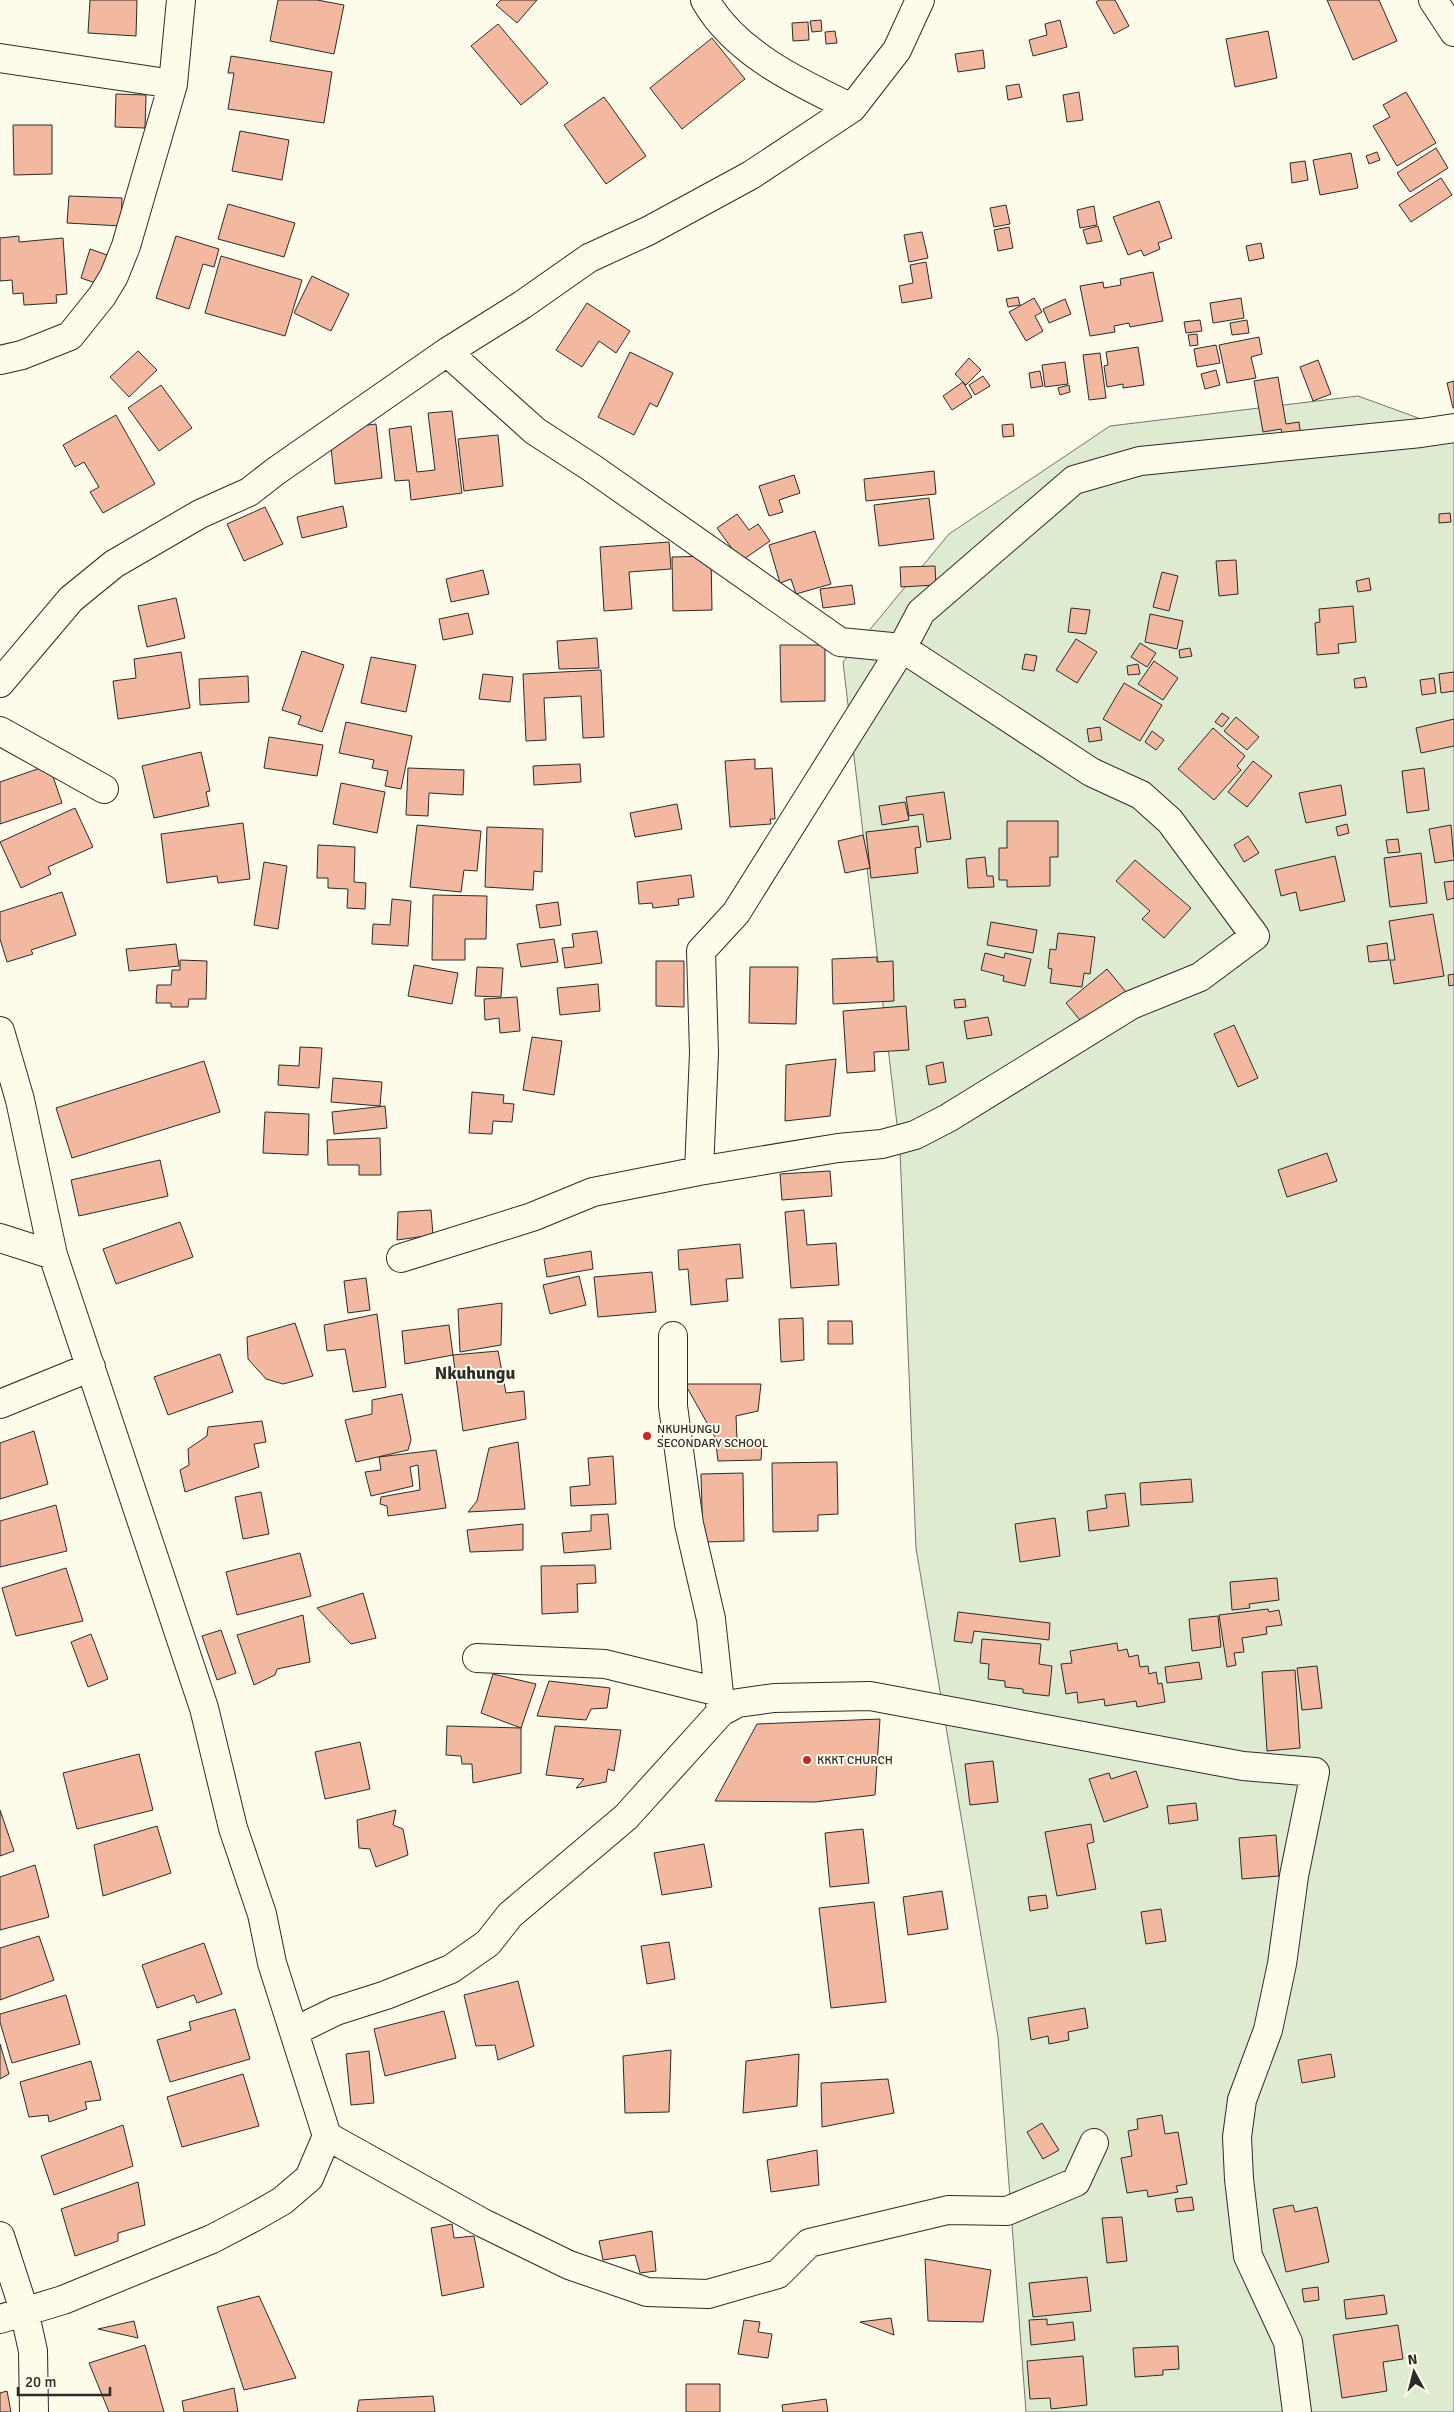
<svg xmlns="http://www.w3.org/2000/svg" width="1454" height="2412" font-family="Signika,sans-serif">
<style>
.green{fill:#deebd1;stroke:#74746e}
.building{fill:#f2b8a0;stroke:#2b2b2b}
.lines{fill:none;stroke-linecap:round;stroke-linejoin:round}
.minor-casing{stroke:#2b2b2b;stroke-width:30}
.minor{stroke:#fdfbea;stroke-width:28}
.poi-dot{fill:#c62828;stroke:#fdfbea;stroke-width:2}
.labels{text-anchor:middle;stroke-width:4;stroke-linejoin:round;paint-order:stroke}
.poi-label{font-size:12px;fill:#2b2b2b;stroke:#fdfbea;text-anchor:start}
.district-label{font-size:18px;font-weight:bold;fill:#2b2b2b;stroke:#fdfbea}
</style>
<rect width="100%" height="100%" fill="#fdfbea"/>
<path class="green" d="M1358,396l96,35v1981h-428l-28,-375 -82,-489 -16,-398 -57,-488 106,-128 161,-108z"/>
<path class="building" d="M90,0h47l-1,36 -48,-3z
M278,0h39l27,5 -10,49 -64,-13z
M501,0h36l-20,23 -21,-18z
M1099,0h16l14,26 -15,8 -18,-32z
M1327,0h52l18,41 -44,19z
M821,20l1,11 -10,1 -2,-11z
M1060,20l7,27 -34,9 -4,-16 18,-5 -2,-11z
M808,22l1,18 -16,1 -1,-18z
M498,24l50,59 -27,22 -50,-59z
M835,31l2,12 -11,1 -1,-12z
M1268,31l9,47 -42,9 -9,-48z
M712,38l33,41 -63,50 -32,-41z
M983,50l2,18 -27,4 -3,-18z
M231,56l101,16 -8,51 -96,-14 6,-36h-6z
M1019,84l3,13 -14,3 -2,-14z
M1079,92l4,28 -16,2 -4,-27z
M1406,92l30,51 -39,23 -24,-40 17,-9 -7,-12z
M116,94l30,1 -1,33 -30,-1z
M604,97l42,59 -40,28 -42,-59z
M13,125h39v49l-38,1z
M240,131l49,9 -7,40 -50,-9z
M1436,148l12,20 -38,24 -13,-19z
M1377,152l3,8 -11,4 -3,-8z
M1351,153l7,35 -38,7 -7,-35z
M1305,161l3,19 -16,3 -2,-20z
M1441,178l11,17 -41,27 -12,-17z
M69,196l53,2 -1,28 -54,-3z
M1159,201l13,37 -14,5 2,6 -16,7 -3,-6 -13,5 -15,-38z
M228,204l67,19 -11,34 -66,-18z
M1006,205l4,19 -16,3 -4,-19z
M1094,206l3,19 -17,3 -3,-18z
M1098,226l4,15 -15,3 -4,-14z
M1009,227l4,21 -15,3 -4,-21z
M922,232l6,26 -19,4 -5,-27z
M19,236v6l44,-4 4,56 -11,1 1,8 -33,2 -1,-12 -10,1 -1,-14 -12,1v-43z
M176,236l43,13 -5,18 -11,-3 -14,45 -33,-11z
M1261,243l3,15 -15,3 -3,-15z
M90,249l20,7 -9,29 -20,-7z
M221,256l81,24 -17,56 -80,-23z
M926,262l6,36 -30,5 -3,-17 14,-3 -3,-18z
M1153,272l10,49 -33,6 -1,-4 -15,3 1,6 -25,4 -10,-50 23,-4 1,6 17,-3 -1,-6z
M312,276l37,18 -18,37 -37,-18z
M1018,297l2,8 -12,2 -2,-8z
M1034,298l8,14 -7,4 8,15 -17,10 -17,-29z
M1241,298l3,20 -31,5 -3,-20z
M1065,299l6,15 -22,9 -6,-14z
M587,303l43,28 -14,22 -17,-12 -17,26 -26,-17z
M1200,320l2,11 -16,2 -2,-11z
M1247,320l2,13 -17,2 -2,-12z
M1197,334l1,11 -8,1 -2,-11z
M1259,337l3,17 -11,3 5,21 -29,5 -8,-38z
M1216,345l4,18 -23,4 -3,-18z
M1138,347l6,38 -21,3v-4l-16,3 -3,-21 4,-1 -2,-13z
M138,351l19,19 -28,27 -19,-20z
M630,352l43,21 -16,34 -7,-4 -16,32 -36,-18z
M1100,353l6,45 -17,2 -6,-45z
M969,358l12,12 -15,15 -11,-11z
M1318,360l13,34 -18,7 -13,-34z
M1065,362l3,22 -23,3 -3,-22z
M1216,370l4,15 -15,4 -4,-15z
M1040,371l3,15 -12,2 -2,-15z
M983,376l7,10 -15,9 -6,-10z
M1278,377l8,47 13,-2 3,22 -17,2 -4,-17 -18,3 -9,-51z
M1454,381v27h-1l-6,-25z
M963,382l9,15 -20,13 -9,-14z
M161,385l31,43 -33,23 -31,-43z
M1069,385l1,7 -10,3 -2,-7z
M452,411l10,82 -51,7 -2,-20 -14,1 -6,-52 22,-3 6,46 18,-2 -7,-57z
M116,415l39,69 -52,29 -13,-21 9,-5 -15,-25 -9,5 -12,-22z
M376,424l6,54 -47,6 -6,-54z
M1013,424l1,12 -11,1 -1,-12z
M498,435l5,51 -39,5 -6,-52z
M934,471l2,23 -70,7 -2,-22z
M794,475l6,18 -21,7 4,12 -14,4 -10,-30z
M929,498l5,41 -55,7 -5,-41z
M343,506l4,21 -45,11 -5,-21z
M265,507l18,37 -39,17 -17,-37z
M1450,513l1,9 -12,1v-9z
M737,514l12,16 9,-6 12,17 -29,20 -24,-33z
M815,531l16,53 -35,10 -5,-15 -11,4 -11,-38z
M669,542l2,27 -42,3 3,37 -28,2 -4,-64z
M711,556l1,54 -39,1 -1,-54z
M1236,560l2,34 -19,2 -3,-35z
M935,566l1,19 -35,2 -1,-20z
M483,570l6,24 -38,8 -5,-23z
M1162,572l16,4 -9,35 -16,-4z
M1369,578l2,12 -13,2 -2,-11z
M852,585l3,19 -32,4 -3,-19z
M176,598l9,40 -38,9 -9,-41z
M1353,606l3,36 -18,2 1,9 -22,2 -2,-32 5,-1 -1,-13z
M1071,608l19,2 -4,24 -18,-2z
M468,613l5,21 -30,6 -4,-21z
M1150,614l33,7 -6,28 -32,-7z
M597,638l2,30 -40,1 -2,-28z
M1076,639l21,13 -20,31 -21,-13z
M1140,643l16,10 -9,14 -16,-10z
M780,645h45v56l-44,1z
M1190,648l2,8 -12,2 -1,-8z
M302,651l42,14 -22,67 -24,-8 3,-8 -19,-6z
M181,652l9,56 -72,11 -5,-38 23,-3 -2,-19z
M1025,654l12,2 -3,15 -12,-2z
M371,657l45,8 -10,47 -45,-9z
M1154,661l24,17 -15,22 -25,-16z
M1138,664l2,10 -12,1 -1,-9z
M601,670l3,67 -21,1 -2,-42 -37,2 2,42 -20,1 -3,-67z
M1454,672v19l-13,2 -2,-19z
M483,674l30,3 -3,25 -31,-3z
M248,676l1,26 -49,3 -1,-26z
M1365,677l2,10 -12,1 -1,-9z
M1434,678l2,15 -14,2 -2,-15z
M1124,683l38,22 -22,36 -37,-22z
M1222,713l7,5 -7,9 -7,-5z
M1236,717l23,20 -12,13 -23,-19z
M1454,719v27l-33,7 -5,-25z
M346,722l66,14 -11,53 -16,-3 3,-15 -16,-3 2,-8 -35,-7z
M1100,727l2,13 -13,2 -2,-13z
M1213,728l32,28 -8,10 4,4 -27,30 -36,-31z
M1152,731l12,9 -8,10 -11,-8z
M269,737l54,8 -6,31 -53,-8z
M201,752l9,39 -4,1 3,14 -55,12 -12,-52z
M755,759v10l17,-1 3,51h-5l1,5 -41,3 -5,-66z
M1253,761l19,15 -25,31 -19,-15z
M580,764l1,18 -47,3 -1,-19z
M49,765l13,38 -62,21v-42z
M408,768l56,2 -1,25 -34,-2 -1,23 -22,-1z
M1424,768l5,42 -22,3 -5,-42z
M341,783l44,9 -8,41 -44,-9z
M1341,785l5,30 -40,8 -7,-30z
M944,792l7,47 -24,3 -4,-28 -14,2 -3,-19z
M905,802l4,18 -27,5 -3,-19z
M677,804l5,25 -47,8 -5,-24z
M75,808l18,39 -45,20 3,7 -30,14 -21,-46z
M1007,821h51v36h-8v29l-43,1v-7h-8v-32h8z
M243,823l7,56 -32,4 -1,-7 -50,7 -6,-49z
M1347,824l2,9 -11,3 -2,-9z
M417,825l64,6 -4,40 -13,-1 -3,22 -51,-5z
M1451,825l3,35 -19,3 -6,-34z
M918,826l3,21 -6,1 3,25 -47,5 -5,-46z
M487,827l56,2 -1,43 -8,-1 -1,19 -48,-3z
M863,835l7,33 -25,5 -7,-32z
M1248,836l11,17 -15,9 -10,-17z
M1398,839l2,13 -12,1 -2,-13z
M318,845l37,2 -1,35 12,1 -1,26 -18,-1 1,-19 -20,-1v-10h-11z
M1421,853l6,50 -37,4 -6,-49z
M1335,856l10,45 -45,10 -4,-19 -15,4 -6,-26z
M985,857l2,19h6l1,11 -26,1 -2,-29z
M1135,860l56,48 -27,30 -22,-19 8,-8 -34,-30z
M264,862l23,4 -9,63 -24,-4z
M691,875l3,22 -16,2 1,6 -26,3 -1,-5 -13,1 -2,-22z
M1454,881v17l-7,2 -3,-18z
M62,892l14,43 -45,15 2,4 -26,8 -7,-23v-27z
M433,895l54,1 -1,43h-21v21h-33z
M392,899l19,2 -3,45 -36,-2 1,-20 17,1z
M558,902l3,23 -21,3 -4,-23z
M1433,914l11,62 -50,8 -4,-24h5l-6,-39z
M991,922l46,8 -4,23 -46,-8z
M597,931l5,32 -37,5 -3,-20 12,-1 -2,-13z
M1058,933l37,4 -5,37 -6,-1 -2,14 -32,-4 2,-14 -4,-1 2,-19 6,1z
M554,939l4,23 -37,5 -4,-23z
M1387,943l2,17 -20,2 -2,-16z
M176,944l3,22 -50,5 -3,-22z
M985,953l19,5 1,-5 26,6 -6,27 -22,-5 1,-5 -23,-6z
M877,957v5l16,-1 1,40 -61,3 -1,-45z
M180,960l27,1 -1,38h-17l-1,8h-17v-4h-15l1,-18h14l1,-15h8z
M656,961h28v46l-28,-1z
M414,965l44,8 -6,31 -44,-8z
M477,967l26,1 -2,29 -26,-1z
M750,967h48l-2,57 -47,-1z
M1107,969l19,23 -42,33 -18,-22z
M1454,974v11l-5,1 -1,-11z
M598,984l2,27 -40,4 -3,-27z
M517,997l3,34 -20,2 -1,-15 -14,2 -1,-21z
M965,999l1,8 -11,1 -1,-8z
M906,1006l3,44 -35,2 1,19 -28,2 -4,-62z
M988,1017l4,18 -25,4 -3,-18z
M1234,1025l24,53 -20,9 -24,-53z
M532,1037l30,4 -8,54 -31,-5z
M300,1047l22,1 -3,40 -41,-3 1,-20 20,1z
M836,1059l-6,57 -45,5 1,-56z
M204,1061l16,51 -148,46 -16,-50z
M943,1062l3,20 -17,3 -3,-19z
M333,1078l49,4 -2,24 -49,-4z
M472,1092l32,3 -1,8 11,1 -2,18 -19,-1 -1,13 -23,-1z
M385,1106l2,22 -53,6 -2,-22z
M265,1112l44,2 -1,41 -45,-2z
M380,1138l1,37h-22v-10h-31l-1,-25z
M1327,1153l10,28 -50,16 -9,-27z
M160,1160l8,36 -89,20 -8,-36z
M830,1171l2,25 -50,4 -2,-26z
M431,1210l2,25 -36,5 1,-28z
M804,1210l3,35 29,-2 3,42 -48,3 -6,-76z
M180,1222l13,35 -77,27 -13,-35z
M740,1244l3,34 -17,1 2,22 -37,4 -3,-36 -9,1 -1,-20z
M591,1251l2,18 -46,8 -3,-18z
M652,1272l4,40 -58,5 -4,-40z
M579,1276l7,29 -36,9 -7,-29z
M366,1278l4,32 -22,3 -4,-32z
M502,1303l-1,42 -41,7 -2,-43z
M377,1314l9,73 -33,5 -8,-43 -18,2 -3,-26z
M803,1318l1,42 -23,2 -2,-43z
M828,1321h24l1,23h-25z
M295,1323l18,53 -30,8 -17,-5 -18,-20 -1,-22z
M449,1325l4,30 -48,9 -3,-33z
M498,1351l8,42 18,-2 2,28 -63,12 -10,-76z
M220,1354l13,38 -65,23 -14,-38z
M685,1384h76l-3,27 -22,5 1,23 25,4 -1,17 -43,1 -3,-24z
M402,1394l9,46 -3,10 -52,12 -11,-42 27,-6v-14z
M262,1421l4,21 -12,2 5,23 -74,25 -5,-22 9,-5 -1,-16 19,-13 1,-9z
M34,1431l14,53 -48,15v-56z
M518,1442l7,67 -57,3 9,-11 12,-53z
M436,1450l10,58 -58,8 -1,-10 -7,-2 1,-7 39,-7 -2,-25 -8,2 3,19 -42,10 -6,-24 16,-2 -2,-13z
M613,1456l3,48 -45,2 -1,-19 20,-2 -2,-27z
M837,1462l1,52 -20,1v16l-45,1 -1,-69z
M743,1473l1,68 -41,1 -2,-68z
M1191,1479l2,23 -52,3 -1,-22z
M261,1492l8,42 -26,5 -8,-42z
M1125,1493l4,33 -40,5 -2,-20 20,-3 -2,-13z
M56,1505l11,46 -67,16v-46z
M608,1514l3,35 -47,4 -2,-20 29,-2v-16z
M1055,1518l5,38 -40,6 -5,-38z
M523,1524v26l-53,2 -3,-22z
M300,1553l11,43 -74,19 -11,-43z
M595,1565l1,18 -19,1 1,28 -36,2 -1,-48z
M66,1568l17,53 -67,15 -14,-48z
M1277,1578l2,22 -30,4 1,4 -18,2 -2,-28z
M363,1593l13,45 -25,6 -34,-36z
M1268,1609l1,3 10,-2 3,15 -16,2 1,7 -25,4 2,14 -10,1 2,12 -9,2 -8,-52z
M958,1612l92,11 -1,17 -75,-9 -2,12 -18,-2z
M303,1615l7,47 -33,7 -2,6 -21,10 -17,-50z
M1218,1616l3,31 -29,4 -3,-32z
M221,1630l15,43 -19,7 -15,-44z
M91,1634l17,45 -20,8 -17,-45z
M982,1639l59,5 -2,20 13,2 -3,30 -26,-3v-4l-18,-2v-6l-17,-2 1,-15 -9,-1z
M1117,1643l1,8 9,-2 2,8 9,-2 2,12 8,-1 1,8 7,-2 2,12 4,-1 3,19 -28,5 -1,-6 -31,5 -1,-7 -26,4 -1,-11 -11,2 -5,-30 11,-1 -2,-12z
M1199,1662l3,17 -35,4 -2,-16z
M1317,1666l5,42 -20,2 -5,-42z
M1295,1670l5,78 -33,3 -5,-79z
M493,1674l43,10 -15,44 -40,-15z
M549,1681l61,7 -3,20 -16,1 -5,11 -49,-4z
M880,1719l-5,76 -60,7 -100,-1 42,-77z
M447,1726l74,2v45l-48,10 -1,-19h-10l-1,-8 -15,-1z
M555,1726l66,4 -7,41 -6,-2 -2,13 -30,6 8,-9 -38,-4z
M360,1742l10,47 -45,10 -10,-47z
M139,1754l14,56 -76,19 -14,-56z
M993,1761l5,41 -28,3 -5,-41z
M1136,1771l12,36 -44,15 -15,-43 20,-6 2,6z
M1196,1803l2,17 -29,4 -2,-18z
M0,1810l14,41 -14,5z
M396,1810l-3,15 10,4 5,26 -32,12 -6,-18 -11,-1 -2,-28z
M1091,1824l3,18 -7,2 9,45 -39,7 -12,-64z
M157,1826l14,47 -68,23 -9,-51z
M863,1829l6,54 -39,4 -5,-54z
M1276,1835l3,41 -37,3 -3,-41z
M704,1844l8,43 -50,8 -8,-42z
M35,1865l14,52 -49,13v-53z
M942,1891l6,38 -40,6 -5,-38z
M1046,1895l2,13 -18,3 -2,-14z
M874,1902l12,100 -55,6 -12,-100z
M1161,1909l5,32 -20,3 -5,-32z
M39,1936l15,44 -54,20v-52z
M669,1942l6,37 -28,5 -6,-38z
M204,1943l18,51 -25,9 -3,-8 -37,13 -15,-43z
M518,1981l16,65 -36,14 -3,-15 -19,1 -12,-51z
M66,1995l14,49 -68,19 -12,-41v-8z
M1085,2008l3,20 -20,4 1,8 -20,4 -1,-8 -17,4 -3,-22z
M235,2009l15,50 -80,23 -13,-42 34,-10 -2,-8z
M444,2011l12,47 -71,18 -11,-47z
M0,2044l9,30 -9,5z
M671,2050l-2,62 -44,1 -2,-57z
M369,2051l5,52 -23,2 -5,-51z
M799,2054l-2,52 -54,7 3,-52z
M1331,2054l4,23 -33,6 -4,-23z
M91,2061l10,39 -16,2 2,7 -38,13 -1,-7 -19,2 -9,-35z
M243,2074l16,52 -77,21 -15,-50z
M888,2079l6,34 -72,14 -1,-44z
M1162,2115l3,19 13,-2 9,52 -11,2 2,6 -30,5 -1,-7 -20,3 -6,-35 11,-2 -4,-25 10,-2 -1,-10z
M1042,2123l17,27 -16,9 -16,-27z
M123,2125l10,41 -79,29 -13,-39z
M817,2150l2,35 -48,7 -4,-32z
M138,2182l7,43 -27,8v8l-43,15 -14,-47z
M1192,2197l2,13 -17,2 -2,-13z
M1293,2205l2,7 22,-5 12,55 -43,10 -13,-63z
M1122,2217l5,44 -20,2 -5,-45z
M452,2224l2,14 20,-2 10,51 -42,9 -11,-68z
M652,2231l4,40 -16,2 -5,-18 -32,5 -4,-19z
M925,2259l66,11 -8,52 -55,-1z
M1087,2277l4,34 -58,6 -4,-34z
M1318,2287l1,13 -15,2 -2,-13z
M1384,2295l3,19 -41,5 -2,-19z
M259,2296l37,82 -52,12 -27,-83z
M891,2318l3,17 -34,-13z
M1047,2319v6l26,-3 2,18 -44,5 -2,-25z
M744,2320l16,2 -2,10 14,2 -4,24 -30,-4z
M134,2321l4,17 -40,-9z
M1398,2325l5,34 -20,3 4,29 -45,7 -9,-63z
M145,2345l19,67h-55l-20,-49z
M1178,2346l1,23 -16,1v5l-28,2 -2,-29z
M1083,2356l4,49 -36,4 -1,-11 -20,1 -3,-38z
M686,2384h34v28h-34z
M234,2388l4,24h-54l-2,-11z
M7,2391l4,21h-11v-19z
M433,2396l2,16h-78l2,-12z
M826,2399l2,13h-45l-1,-7z"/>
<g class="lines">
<defs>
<path id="minor" d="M705,0c30,53 94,83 147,108
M1433,0l21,32
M0,58l173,26
M0,360l22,-5 48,-19 32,-40 12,-20 12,-30 47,-162 8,-84
M0,683l71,-84 43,-35 86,-50 49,-22 27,-21 171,-119 75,-47 67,-47 59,-27 103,-56 101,-67 45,-58 23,-50
M0,731l104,58
M0,1031l20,69 33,155 151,453 29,120 29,86 10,49 55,173 -18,42 -27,23 -28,16 -42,22 -149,61 -63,19
M699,1171l5,-118 -3,-102 35,-38 166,-265 19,-36 153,-132 66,-19 281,-28 33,-5
M0,1238l53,17
M401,1258l131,-41 61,-25 106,-21 139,-23 44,-4 33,-9 33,-17 183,-113 69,-28 55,-41 -85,-115 -29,-26 -50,-23 -189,-124 -62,-6 -248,-174 -57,-37 -88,-79
M673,1336v70l16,118 22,95 10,93
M0,1404l91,-37
M477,1658l128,6 114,28
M295,2031l41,-20 50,-16 65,-26 37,-26 22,-28 116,-98 95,-105 17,-9 36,-5 96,-2 373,70 72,6 -21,104 -12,88 -14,66 -26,70 -5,37 2,42 9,77 40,86 9,70
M327,2136l156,87 86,42 78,27 61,2 70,-20 31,-31 139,-33 59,1 69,-29 18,-39
M0,2236l24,74 9,41 1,61"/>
</defs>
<use href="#minor" class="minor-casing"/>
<use href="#minor" class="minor"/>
</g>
<g class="poi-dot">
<circle cx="647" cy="1436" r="5"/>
<circle cx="807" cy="1760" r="5"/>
</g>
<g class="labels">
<g class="poi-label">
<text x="657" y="1433">NKUHUNGU<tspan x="657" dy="14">SECONDARY SCHOOL</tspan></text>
<text x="817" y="1764">KKKT CHURCH</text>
</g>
<g class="district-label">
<text x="475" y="1379">Nkuhungu</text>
</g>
</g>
<g transform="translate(1414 2372) rotate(353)" stroke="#fdfbea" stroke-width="4" paint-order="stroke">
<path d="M0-4L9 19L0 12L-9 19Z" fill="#2b2b2b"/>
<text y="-8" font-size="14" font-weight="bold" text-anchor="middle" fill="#2b2b2b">N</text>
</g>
<path d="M18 2387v8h92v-8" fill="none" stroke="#2b2b2b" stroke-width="2.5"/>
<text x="25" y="2387" font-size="15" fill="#2b2b2b" stroke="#fdfbea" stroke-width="4" paint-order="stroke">20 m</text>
</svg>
